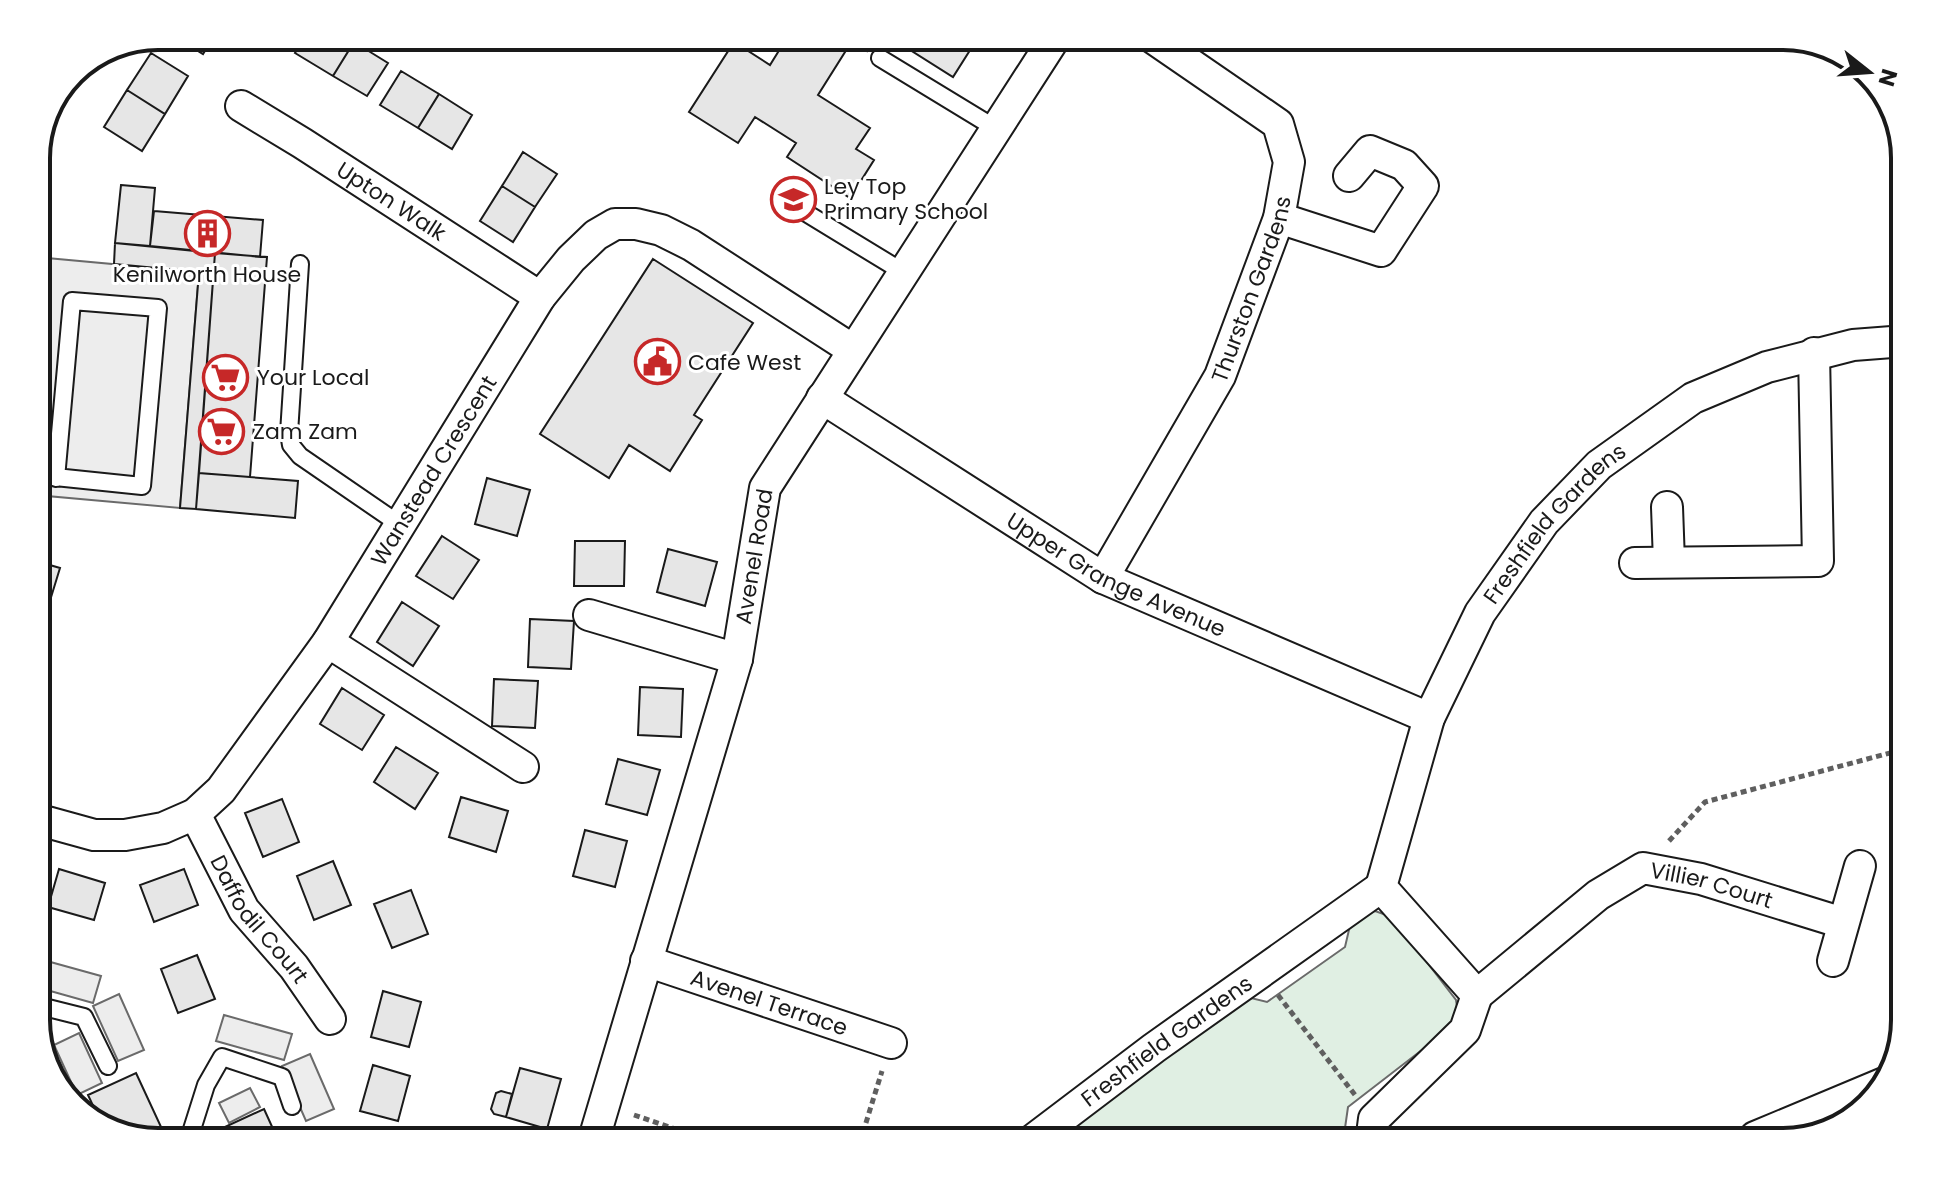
<svg xmlns="http://www.w3.org/2000/svg" width="1941" height="1178" font-family="Poppins,sans-serif">
<style>
.green{fill:#e0efe3;stroke:#6a6a6a;stroke-width:2}
.parking{fill:#ededed;stroke:#6a6a6a;stroke-width:2}
.building{fill:#e6e6e6;stroke:#1a1a1a;stroke-width:2}
.lines{fill:none;stroke-linecap:round;stroke-linejoin:round}
.service-casing{stroke:#1a1a1a;stroke-width:20}
.minor-casing{stroke:#1a1a1a;stroke-width:34}
.path{stroke:#5f5f5f;stroke-width:5;stroke-dasharray:6 4;stroke-linecap:butt}
.service{stroke:#fff;stroke-width:16}
.minor{stroke:#fff;stroke-width:30}
.labels{text-anchor:middle;stroke-width:6;stroke-linejoin:round;paint-order:stroke}
.poi-label{font-size:22px;fill:#1a1a1a;stroke:#fff;text-anchor:start}
.street-label{font-size:22px;fill:#1a1a1a;stroke:#fff}
.rim{fill:none;stroke:#1a1a1a;stroke-width:4}
</style>
<rect width="100%" height="100%" fill="#fff"/>
<path class="green" d="M1375,911l17,6 64,83 2,13 -5,13 -105,81 -5,35h-292l192,-146 24,6 78,-55 7,-30z"/>
<path class="parking" d="M36,257l163,15 -19,236 -144,-13z
M36,958l65,18 -8,27 -57,-16z
M119,994l25,56 -26,11 -25,-55z
M224,1015l68,19 -8,26 -68,-19z
M79,1033l23,50 -25,12 -23,-50z
M310,1054l24,55 -28,12 -24,-55z
M250,1088l10,19 -31,16 -10,-20z"/>
<path class="building" d="M174,36h40l-11,18z
M306,36h38l10,6 -21,34 -38,-23z
M788,36h88l-9,15 -15,-10 -34,54 52,33 -14,21 18,11 -24,38 -63,-41 9,-14 -41,-26 -17,26 -49,-31 45,-70 36,23z
M888,36h67l17,11 -19,30z
M354,42l34,21 -21,33 -34,-20z
M151,53l37,23 -23,38 -38,-24z
M401,71l38,23 -21,34 -38,-23z
M127,90l38,24 -23,37 -38,-24z
M439,94l33,21 -20,34 -34,-21z
M523,152l34,22 -22,33 -33,-21z
M121,185l34,3 -5,58 -35,-3z
M502,186l33,21 -22,35 -33,-21z
M154,211l109,9 -3,37 -110,-11z
M115,243l100,10 -19,256 -16,-1 19,-236 -85,-8z
M215,253l52,4 -17,220 -51,-4z
M653,259l100,64 -59,92 8,5 -32,51 -41,-26 -20,33 -69,-44z
M199,473l99,8 -3,37 -99,-9z
M487,478l43,12 -13,46 -42,-12z
M442,536l37,24 -26,39 -37,-23z
M575,541h50l-1,45h-50z
M668,549l49,13 -12,44 -48,-14z
M36,561l24,7 -23,75h-1z
M402,602l37,24 -26,40 -36,-24z
M530,619l44,2 -3,48 -43,-2z
M494,679l44,2 -3,47 -43,-2z
M640,687l43,2 -2,48 -43,-2z
M342,688l42,27 -22,35 -42,-26z
M396,747l42,26 -23,36 -41,-27z
M618,759l42,11 -13,45 -41,-11z
M461,797l47,14 -12,41 -47,-15z
M282,799l17,43 -36,15 -18,-44z
M585,830l42,11 -12,46 -42,-11z
M333,861l18,44 -37,15 -17,-44z
M59,869l46,14 -11,37 -46,-13z
M184,869l14,36 -44,17 -14,-37z
M411,890l17,44 -36,14 -18,-44z
M197,955l18,44 -37,14 -17,-44z
M383,991l38,11 -12,45 -38,-10z
M373,1065l37,11 -12,45 -38,-10z
M520,1068l41,11 -14,50 -41,-12z
M136,1073l32,69h-10l-55,-15 -15,-32z
M501,1091l11,3 -6,23 -12,-3 -3,-5 5,-16z
M264,1109l15,33h-61l-4,-10z"/>
<g class="lines">
<defs>
<path id="service" d="M880,58l115,70
M798,208l105,64
M300,264l-11,169 2,12 9,11 99,68
M36,475l106,11 16,-178 -86,-7 -16,177
M36,1005l48,12 24,49
M188,1142l18,-57 16,-28 60,20 10,29"/>
<g id="minor">
<path id="s1" d="M241,106l61,37 238,154"/>
<path d="M1279,218l102,33 42,-65 -19,-21 -34,-14 -21,25"/>
<path id="s2" d="M822,398l281,180 326,140"/>
<path d="M1667,507l2,55"/>
<path d="M1635,563l183,-2 -4,-208"/>
<path id="s3" d="M1103,578l117,-202 59,-158 10,-56 -11,-38 -128,-88"/>
<path d="M589,615l148,44"/>
<path d="M328,642l195,125"/>
<path id="s4" d="M195,814l49,96 50,57 36,52"/>
<path id="s5" d="M36,819l58,16h31l38,-7 32,-14 26,-24 107,-148 212,-345 31,-38 25,-24 19,-11h21l25,6 30,15 162,105"/>
<path id="s6" d="M646,961l245,82"/>
<path d="M1833,961l27,-95"/>
<path id="s7" d="M1477,995l-96,-108 48,-169 51,-105 64,-91 55,-57 94,-67 74,-31 86,-22 52,-4"/>
<path id="s8" d="M1477,995l121,-100 45,-27 58,11 142,44"/>
<path d="M1755,1137l134,-56"/>
<path id="s9" d="M593,1142l144,-483 28,-171 291,-452"/>
<path id="s10" d="M1030,1142l124,-94 227,-161"/>
<path d="M1371,1142l3,-23 91,-89 12,-35"/>
</g>
</defs>
<use href="#service" class="service-casing"/>
<use href="#minor" class="minor-casing"/>
<path class="path" d="M1669,841l36,-39 200,-53
M1278,995l77,100
M634,1115l79,27
M860,1142l22,-71"/>
<use href="#service" class="service"/>
<use href="#minor" class="minor"/>
</g>
<defs>
<symbol id="school-ring" viewBox="-11 -11 22 22"><circle r="9.5" fill="#fff" stroke="#c62828" stroke-width="1.5"/><path d="M0-5L7-2L0 1L-7-2ZM-4 1L0 2.5L4 1V4Q0 6-4 4Z" fill="#c62828"/></symbol>
<symbol id="building-ring" viewBox="-11 -11 22 22"><circle r="9.5" fill="#fff" stroke="#c62828" stroke-width="1.5"/><path d="M-4-6H4V6H1V3H-1V6H-4ZM-2.5-4.3h1.7v1.8h-1.7ZM.8-4.3h1.7v1.8H.8ZM-2.5-1h1.7V.8h-1.7ZM.8-1h1.7V.8H.8Z" fill="#c62828"/></symbol>
<symbol id="civic-ring" viewBox="-11 -11 22 22"><circle r="9.5" fill="#fff" stroke="#c62828" stroke-width="1.5"/><path d="M-.6-6.5H3V-4.5H.6V-3L4-1V1h2V6H-6V1h2V-1L-.6-3ZM-1.2 2.5V6h2.4V2.5Z" fill="#c62828"/></symbol>
<symbol id="supermarket-ring" viewBox="-11 -11 22 22"><circle r="9.5" fill="#fff" stroke="#c62828" stroke-width="1.5"/><path d="M-6-5.5h2.5l.6 2H6L4.5 2H-2.5L-4.4-4H-6ZM-1.5 3.2a1.3 1.3 0 1 0 .1 0ZM3 3.2a1.3 1.3 0 1 0 .1 0Z" fill="#c62828"/></symbol>
</defs>
<g fill-rule="evenodd">
<use href="#school-ring" x="768" y="174" width="51" height="51"/>
<use href="#building-ring" x="182" y="208" width="51" height="51"/>
<use href="#civic-ring" x="632" y="336" width="51" height="51"/>
<use href="#supermarket-ring" x="200" y="352" width="51" height="51"/>
<use href="#supermarket-ring" x="196" y="406" width="51" height="51"/>
</g>
<g class="labels">
<g class="poi-label">
<text x="824" y="194">Ley Top<tspan x="824" dy="25">Primary School</tspan></text>
<text x="207" y="282" text-anchor="middle">Kenilworth House</text>
<text x="688" y="370">Cafe West</text>
<text x="257" y="385">Your Local</text>
<text x="253" y="439">Zam Zam</text>
</g>
<g class="street-label">
<text dy="8" stroke="none"><textPath href="#s1" startOffset="178">Upton Walk</textPath></text>
<text dy="8" stroke="none"><textPath href="#s3" startOffset="326">Thurston Gardens</textPath></text>
<text dy="8" stroke="none"><textPath href="#s5" startOffset="584">Wanstead Crescent</textPath></text>
<text dy="8" stroke="none"><textPath href="#s7" startOffset="554">Freshfield Gardens</textPath></text>
<text dy="8" stroke="none"><textPath href="#s9" startOffset="608">Avenel Road</textPath></text>
<text dy="8" stroke="none"><textPath href="#s2" startOffset="344">Upper Grange Avenue</textPath></text>
<text dy="8" stroke="none"><textPath href="#s8" startOffset="280">Villier Court</textPath></text>
<text dy="8" stroke="none"><textPath href="#s4" startOffset="124">Daffodil Court</textPath></text>
<text dy="8" stroke="none"><textPath href="#s6" startOffset="130">Avenel Terrace</textPath></text>
<text dy="8" stroke="none"><textPath href="#s10" startOffset="170">Freshfield Gardens</textPath></text>
</g>
</g>
<path d="M0 0H1941V1178H0ZM158 50H1783A108 108 0 0 1 1891 158V1020A108 108 0 0 1 1783 1128H158A108 108 0 0 1 50 1020V158A108 108 0 0 1 158 50Z" fill="#fff" fill-rule="evenodd"/>
<path class="rim" d="M158 50H1783A108 108 0 0 1 1891 158V1020A108 108 0 0 1 1783 1128H158A108 108 0 0 1 50 1020V158A108 108 0 0 1 158 50Z"/>
<g transform="translate(1869 72) rotate(107)" stroke="#ffffff" stroke-width="6" paint-order="stroke">
<path d="M0-6L14 30L0 20L-14 30Z" fill="#1a1a1a"/>
<text y="-12" font-size="22" font-weight="bold" text-anchor="middle" fill="#1a1a1a">N</text>
</g>
</svg>
